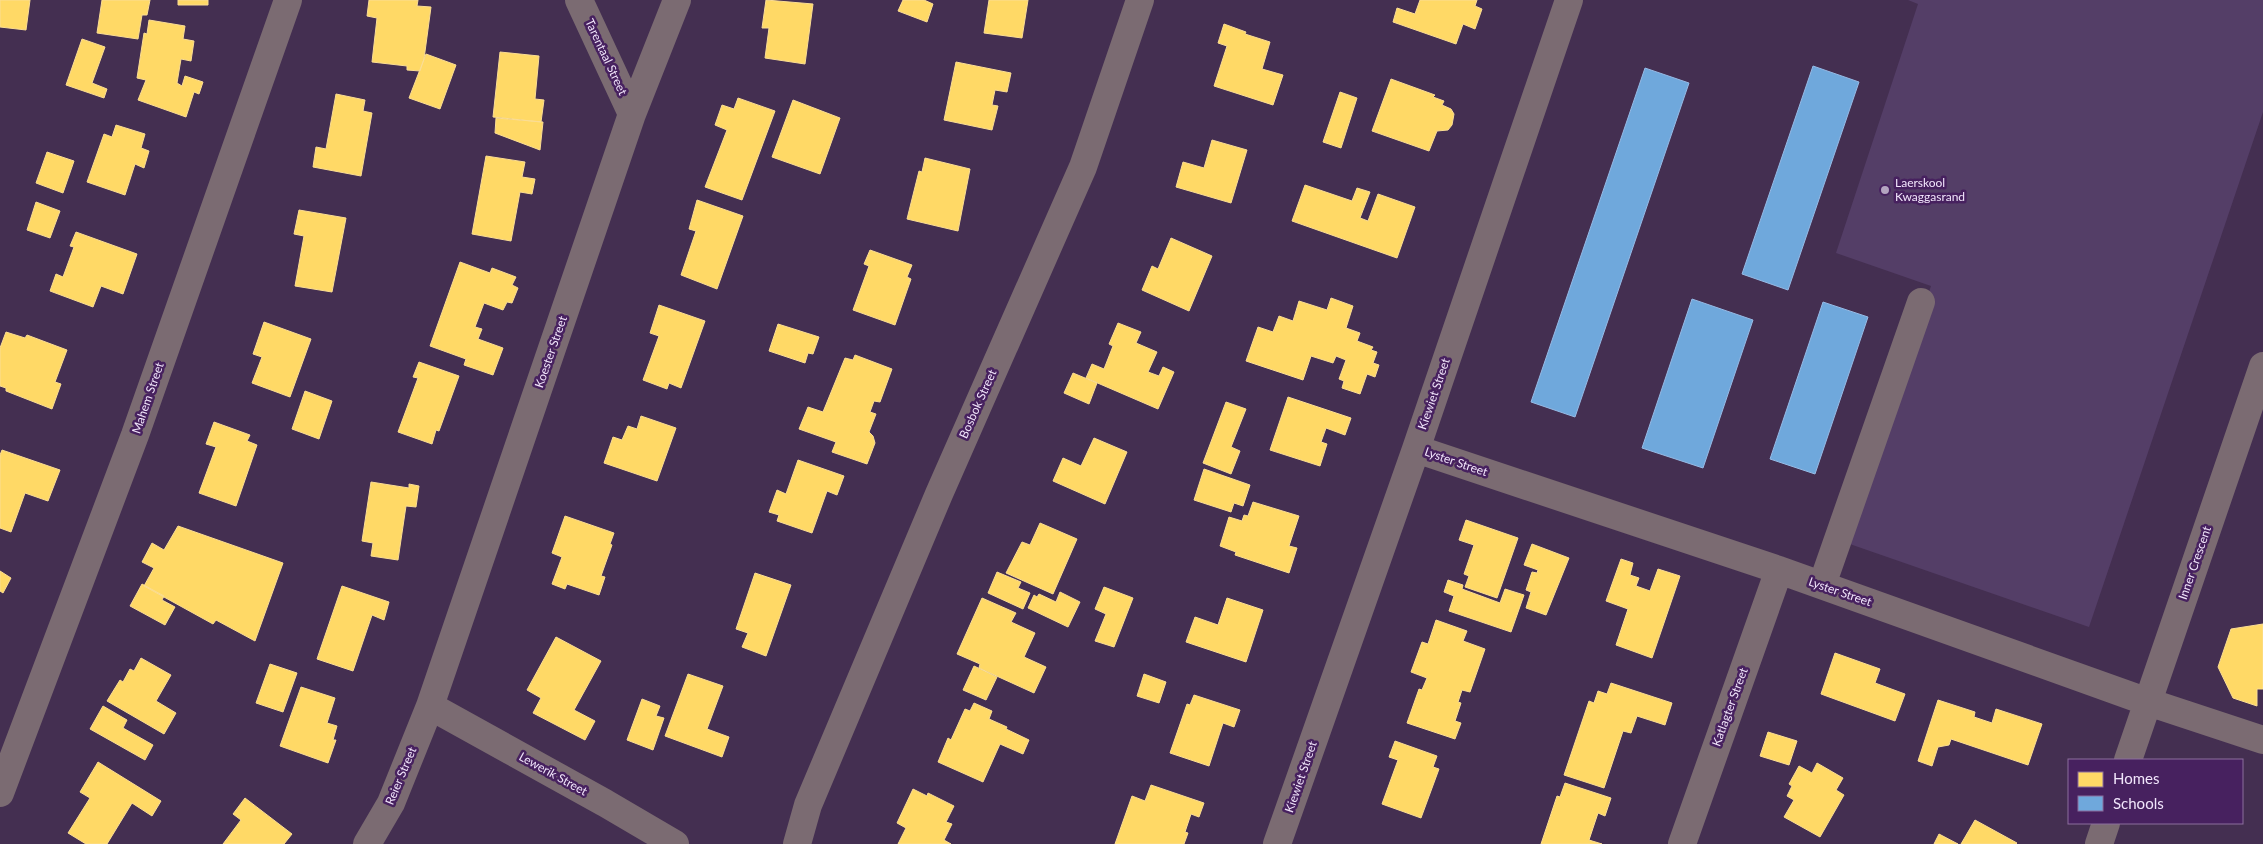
<svg xmlns="http://www.w3.org/2000/svg" width="2263" height="844" font-family="Lato,sans-serif">
<style>
.green{fill:#543e67}
.homes{fill:#ffd966;stroke:#fbdd93}
.schools{fill:#6fa8dc;stroke:#96bae5}
.lines{fill:none;stroke-linecap:round;stroke-linejoin:round}
.minor{stroke:#7b6b72;stroke-width:28}
.poi-dot{fill:#b4a5c0;stroke:#47215f;stroke-width:2}
.labels{text-anchor:middle;stroke-width:5;stroke-linejoin:round;paint-order:stroke}
.street-label{font-size:12px;fill:#f1e5fb;stroke:#47215f}
.poi-label{font-size:12px;fill:#f1e5fb;stroke:#47215f;text-anchor:start}
</style>
<rect width="100%" height="100%" fill="#442f51"/>
<path class="green" d="M1908,0h355v112l-174,515 -245,-85 87,-256 -95,-33 82,-249z"/>
<path class="homes" d="M0,0h30l-4,30 -26,-3z
M102,0h48l-3,15h-5l-4,24 -41,-6z
M178,0h30v5h-30z
M369,0h49l-1,6 14,1 -7,52 -4,12 -13,-1v-4l-35,-4 5,-44 -10,-2z
M766,0l47,4 -8,60 -40,-6 4,-30h-7z
M903,0h21l9,4 -6,18 -29,-11z
M989,0h39l-6,38 -38,-5z
M1420,0h57l-2,6 7,3 -7,20 -12,-5 -7,20 -63,-22 4,-14 18,6z
M149,20l36,6 -2,13 11,2 -3,20 -10,-2 -4,24 5,3 3,-10 18,6 -4,12 -5,-2 -8,25 -48,-17 8,-20 -9,-2 7,-45 3,1z
M1224,24l22,8 -1,2 25,8 -8,27 21,6 -10,30 -59,-19 13,-40 -9,-3z
M82,39l23,8 -13,36 15,6 -3,9 -38,-13z
M500,52l39,4 -4,43 9,1 -3,22 -48,-5z
M426,54l30,11 -16,44 -31,-11z
M956,62l55,11 -4,19 -12,-2 -3,15 6,1 -6,24 -48,-10z
M1391,79l44,16 -2,2 11,4 -2,4 9,4 3,5 -2,11 -4,5 -11,1 -8,20 -57,-20z
M1340,92l17,6 -16,50 -18,-6z
M336,94l29,6 -2,11 9,2 -11,63 -48,-9 3,-20 10,2z
M738,98l37,13 -33,89 -37,-13 22,-57 -12,-5 7,-20 12,4z
M793,100l47,18 -20,56 -48,-17z
M496,118l47,4 -3,28 -45,-17z
M116,125l29,9 -4,14 8,3 -5,17 -9,-4 -10,31 -38,-13 17,-48 8,3z
M1212,140l35,10 -16,53 -55,-16 7,-25 21,6z
M47,152l27,9 -11,32 -27,-10z
M486,156l39,6 -3,15 13,2 -3,15 -12,-2 -9,49 -39,-7z
M925,158l45,11 -12,62 -51,-12 12,-48 3,1z
M1305,185l47,16 5,-13 13,4 -10,26 8,3 10,-27 37,13 -18,51 -105,-37z
M697,200l46,16 -26,73 -36,-14 15,-44 -7,-2z
M36,202l24,9 -10,27 -23,-8z
M299,210l47,8 -14,74 -37,-6 9,-50 -10,-2z
M76,232l61,22 -14,40 -22,-8 -8,21 -43,-16 6,-17 7,3 11,-30 -4,-1z
M1171,238l41,18 -23,55 -47,-21 10,-24 6,3z
M870,250l42,15 -5,12 4,2 -16,46 -42,-15 16,-44 -5,-2z
M460,262l30,11 2,-5 24,9 -4,8 6,3 -6,15 -5,-1 -4,8 -19,-7 -9,24 7,2 -4,10 25,9 -10,27 -29,-10 2,-6 -36,-13z
M1331,298l22,8 -7,22 14,5 -3,8 16,6 -2,3 6,2 -4,11 6,2 -4,12 -8,-3 -7,20 -18,-6 2,-7 -5,-2 7,-19 -10,-4 -3,7 -22,-7 -8,24 -57,-19 12,-34 15,5 6,-16 14,5 6,-20 28,9z
M659,305l46,16 -24,67 -12,-5 -2,6 -24,-9 16,-44 -9,-3z
M264,322l47,17 -21,58 -38,-14 10,-26 -9,-3z
M1118,323l23,9 -5,11 21,9 -9,20 11,4 4,-9 11,5 -16,37 -72,-31 6,-14 12,5 9,-23 -4,-2z
M778,324l41,13 -6,17 -5,-1 -3,10 -36,-12z
M6,332l19,6 2,-3 40,15 -12,32 6,2 -9,25 -46,-18v-3l-6,-2v-38z
M855,355l37,14 -12,33 -6,-1 -4,11 6,2 -7,18 4,4 2,7 -8,21 -35,-12 4,-10 -37,-13 9,-22 15,5 22,-54 8,2z
M419,362l40,14 -20,55 -3,-1 -4,14 -34,-12 20,-54 -5,-1z
M1073,373l24,10 -8,21 -25,-11z
M305,391l27,10 -13,38 -27,-10z
M1288,397l63,21 -6,17 -19,-7 -5,14 6,2 -7,22 -50,-16z
M1226,402l20,7 -15,38 9,4 -9,23 -28,-11z
M641,416l35,12 -19,53 -53,-18 9,-26 9,3 6,-14 9,3z
M214,422l36,13 -3,6 10,4 -21,61 -37,-13 17,-46 -10,-3z
M1094,438l33,14 -22,52 -52,-23 10,-23 18,8z
M2,450l58,20 -12,31 -23,-8 -14,39 -11,-4v-73z
M798,460l46,16 -7,19 -10,-4 -15,42 -35,-12 2,-6 -10,-3 8,-22 9,4z
M1204,469l46,16 -7,21 -9,-3 -3,9 -37,-12z
M371,482l38,6v-4l10,2 -3,21 -10,-1 -8,54 -27,-4 2,-13 -11,-2z
M1253,502l46,14 -10,30 8,2 -8,25 -54,-18 1,-3 -16,-6 9,-29 13,4 2,-6 4,1z
M565,516l49,17 -4,11 2,1 -11,31 4,1 -6,18 -32,-11 -2,5 -13,-5 10,-27 -10,-4z
M1466,520l52,18 -21,60 -32,-11 4,-11 -5,-2 10,-29 -15,-5z
M1040,523l37,16 -24,55 -47,-21 16,-31 8,3z
M178,526l105,37 -28,78 -39,-21 -3,4 -69,-38 10,-18 -12,-6 10,-19 12,7z
M1532,544l37,14 -23,57 -20,-7 5,-16 -5,-2 6,-18 5,1 1,-3 -14,-5z
M1621,559l12,4 -3,12 9,3 -3,8 14,5 8,-22 22,7 -28,82 -36,-13 12,-36 -22,-8z
M0,571l11,7 -8,15 -3,-2z
M997,572l24,10 -3,6 12,5 -7,16 -35,-16z
M755,573l36,12 -25,71 -24,-9 6,-14 -12,-4z
M1448,580l15,5 -1,4 38,14 5,-14 19,6 -13,37 -62,-21 5,-15 -10,-4z
M142,584l22,12 -2,4 13,7 -10,18 -35,-19z
M342,586l47,16 -5,18 -12,-5 -19,56 -36,-12z
M1104,587l29,11 -19,49 -19,-6 11,-27 -11,-5z
M1060,592l20,10 -12,25 -40,-19 6,-13 3,2 2,-3 17,8z
M982,598l34,15 -5,9 24,11 -11,24 22,10 -12,26 -55,-25 1,-4 -23,-10z
M1227,598l36,12 -17,52 -60,-20 9,-25 23,8z
M1436,620l31,11 -4,10 22,8 -15,43 -8,-2 -4,12 3,1 -6,18 6,2 -6,16 -48,-16 12,-34 3,1 5,-12 -16,-6 11,-30 6,2z
M2263,624v65h-6v17l-24,-8 -15,-31 13,-38z
M556,637l45,24 -27,49 21,11 -10,19 -52,-27 8,-15 -14,-8z
M1835,653l45,16 -5,14 30,11 -10,27 -74,-27z
M141,658l30,17 -15,26 20,12 -12,21 -57,-33 13,-21 3,2 7,-13 4,2z
M270,664l27,9 -14,39 -27,-9z
M974,666l23,11 -11,23 -23,-10z
M688,674l35,12 -16,43 22,8 -7,20 -57,-21z
M1144,674l22,8 -7,21 -22,-7z
M1611,683l61,20 -7,22 -28,-9 -6,17 -8,-2 -19,57 -40,-13 25,-74 5,2 4,-12 9,3z
M301,687l34,11 -8,25 10,3 -4,14h3l-8,23 -48,-17z
M1194,695l46,15 -6,17 -11,-4 -14,43 -39,-13 17,-49 3,1z
M642,699l18,7 -4,10 8,2 -11,32 -26,-10z
M1938,700l37,12 -1,5 18,6 4,-14 46,15 -14,41 -77,-26 -2,6 -11,2 -6,19 -14,-5z
M974,703l18,8 -3,8 18,8 -1,2 23,11 -6,14 -23,-10 -17,38 -45,-20 10,-24 3,2 14,-31 5,2z
M103,706l24,14 -4,8 30,17 -8,15 -55,-31z
M1768,732l29,9 -8,24 -29,-9z
M1395,741l42,15 -4,11 6,2 -18,49 -39,-14 16,-44 -9,-3z
M98,762l63,39 -9,15 -20,-13 -25,41h-21l-18,-11 22,-35 -10,-6z
M1817,763l26,15 -7,12 8,5 -24,42 -36,-20 10,-17 -7,-4 5,-10 -3,-2 10,-18 13,7z
M1565,783l46,15 -6,18 -7,-3 -9,27 13,4h-61l16,-48 3,1z
M1151,785l53,18 -5,14 -8,-3 -6,18 3,1 -4,11h-69l17,-48 13,5z
M913,789l14,7 1,-3 26,13 -8,16 6,2 -8,16 7,4h-53l8,-16 -9,-5z
M245,798l47,36 -8,10h-61l18,-24 -8,-6z
M1975,820l42,23 -1,1h-55z
M1939,834l19,10h-24z"/>
<path class="schools" d="M1813,66l46,16 -71,208 -46,-16z
M1645,68l44,15 -114,334 -44,-15z
M1692,299l61,21 -50,148 -61,-20z
M1823,302l45,15 -53,157 -45,-15z"/>
<g class="lines">
<path class="minor" d="M579,0l53,114
M1416,449l363,121 369,132 115,38
M1822,585l99,-283
M430,706l175,97 70,41
M2128,760l135,-394
M0,793l135,-358 153,-435
M367,844l24,-41 39,-97 202,-592 45,-114
M797,844l11,-39 131,-311 144,-327 57,-167
M1277,844l139,-395 153,-449
M1682,844l97,-274
M2099,844l7,-21"/>
</g>
<circle class="poi-dot" cx="1885" cy="190" r="5"/>
<g class="labels">
<g class="street-label">
<text transform="translate(606 57) rotate(65)" y="4">Tarentaal Street</text>
<text transform="translate(551 352) rotate(-71)" y="4">Koester Street</text>
<text transform="translate(1434 394) rotate(-71)" y="4">Kiewiet Street</text>
<text transform="translate(148 398) rotate(-71)" y="4">Mahem Street</text>
<text transform="translate(978 404) rotate(-66)" y="4">Bosbok Street</text>
<text transform="translate(1456 462) rotate(19)" y="4">Lyster Street</text>
<text transform="translate(2195 563) rotate(-71)" y="4">Inner Crescent</text>
<text transform="translate(1840 592) rotate(19)" y="4">Lyster Street</text>
<text transform="translate(1730 707) rotate(-70)" y="4">Katlagter Street</text>
<text transform="translate(553 774) rotate(29)" y="4">Lewerik Street</text>
<text transform="translate(401 776) rotate(-67)" y="4">Reier Street</text>
<text transform="translate(1301 777) rotate(-71)" y="4">Kiewiet Street</text>
</g>
<g class="poi-label">
<text x="1895" y="187">Laerskool<tspan x="1895" dy="14">Kwaggasrand</tspan></text>
</g>
</g>
<rect x="2068" y="759" width="175" height="65" fill="#47215f" stroke="#8b6f9d"/>
<rect x="2078" y="772" width="25" height="15" fill="#ffd966" stroke="#8b6f9d"/>
<text x="2113" y="784" font-size="15" fill="#f1e5fb">Homes</text>
<rect x="2078" y="796" width="25" height="15" fill="#6fa8dc" stroke="#8b6f9d"/>
<text x="2113" y="809" font-size="15" fill="#f1e5fb">Schools</text>
</svg>
